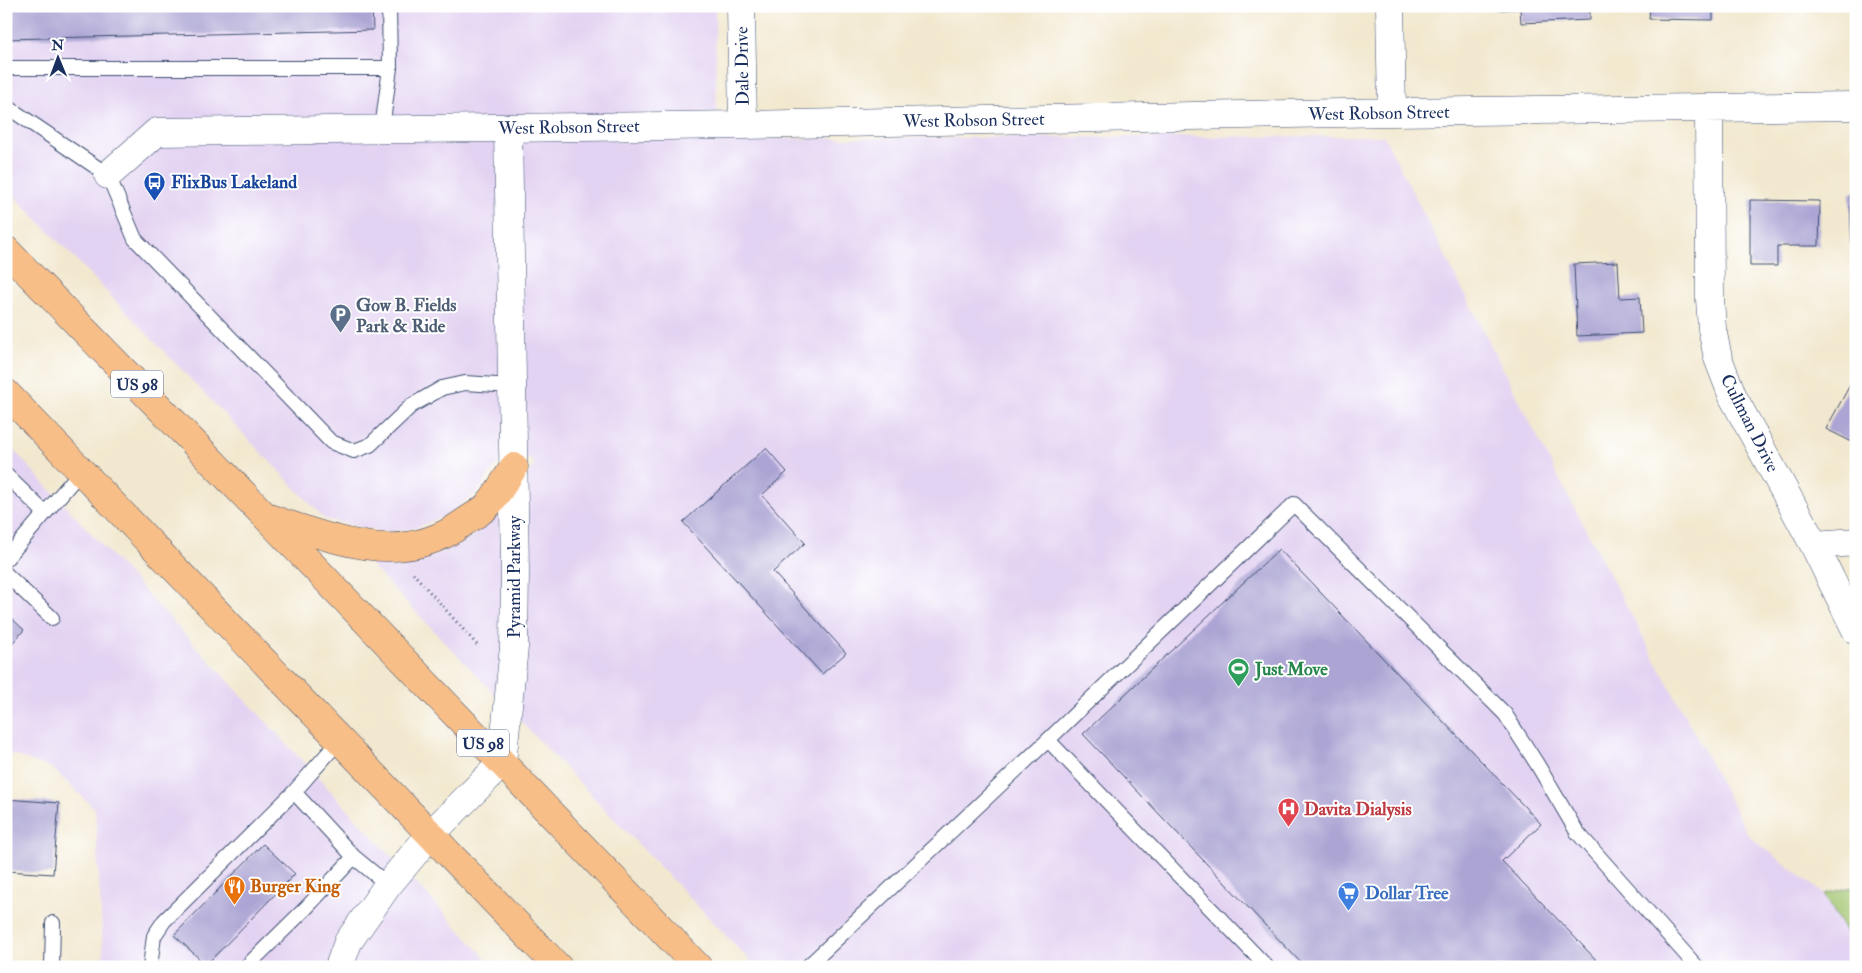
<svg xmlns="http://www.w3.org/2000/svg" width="1862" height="973" font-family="'IM FELL Double Pica',serif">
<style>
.built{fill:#e3d3f2}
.green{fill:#9fc26b;stroke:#5d7864}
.building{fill:#aca5d4}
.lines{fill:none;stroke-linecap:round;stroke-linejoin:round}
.service-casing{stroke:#3b4b6f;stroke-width:16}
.minor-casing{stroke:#3b4b6f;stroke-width:29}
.primary-casing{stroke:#3b4b6f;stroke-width:29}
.path{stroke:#3b4b6f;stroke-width:3;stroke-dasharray:1 4;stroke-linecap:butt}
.service{stroke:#fff;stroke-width:14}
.minor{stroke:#fff;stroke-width:28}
.primary{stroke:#f7be88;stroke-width:28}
.labels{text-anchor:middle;stroke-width:4;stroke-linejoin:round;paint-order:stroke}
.shield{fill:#fff;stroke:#5f6d8e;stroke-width:1}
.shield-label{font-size:16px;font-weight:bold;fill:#1b2f5e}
.street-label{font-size:18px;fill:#1b2f5e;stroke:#fff}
.transit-label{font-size:18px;font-weight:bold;fill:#164399;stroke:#fff;text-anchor:start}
.service-label{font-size:18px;font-weight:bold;fill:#4e5e75;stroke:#fff;text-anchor:start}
.leisure-label{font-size:18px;font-weight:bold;fill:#27864d;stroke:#fff;text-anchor:start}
.health-label{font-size:18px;font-weight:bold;fill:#be3a42;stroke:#fff;text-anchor:start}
.food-label{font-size:18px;font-weight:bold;fill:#c56008;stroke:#fff;text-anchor:start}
.shop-label{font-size:18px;font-weight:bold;fill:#366cbe;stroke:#fff;text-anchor:start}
</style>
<rect width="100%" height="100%" fill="#fff"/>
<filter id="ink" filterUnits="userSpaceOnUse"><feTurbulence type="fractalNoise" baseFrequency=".02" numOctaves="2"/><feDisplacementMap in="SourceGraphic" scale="10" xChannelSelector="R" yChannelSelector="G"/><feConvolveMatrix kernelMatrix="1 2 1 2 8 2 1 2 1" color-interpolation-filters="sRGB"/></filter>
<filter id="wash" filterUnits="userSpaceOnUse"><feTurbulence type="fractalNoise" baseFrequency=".0096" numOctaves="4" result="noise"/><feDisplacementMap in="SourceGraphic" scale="20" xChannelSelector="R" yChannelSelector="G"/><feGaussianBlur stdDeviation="1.12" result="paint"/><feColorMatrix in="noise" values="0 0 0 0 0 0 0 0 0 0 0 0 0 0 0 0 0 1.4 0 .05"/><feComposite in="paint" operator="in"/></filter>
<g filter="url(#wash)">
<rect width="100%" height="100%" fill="#f2e8cf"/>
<path class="built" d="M6,6h709l2,133 667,-3 175,343 190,357 75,58 32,57v16h-1100l-388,-405 14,3 35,-2 44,-19 38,-28 36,-52 -24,-20 -34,49 -31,22 -33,14 -31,3 -57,-13 -319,-332z
M6,442l488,525h-390l-9,-158 -43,-41 -46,-16z"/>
<path class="green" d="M1856,886v65l-32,-57z"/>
<g id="blocks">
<path class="building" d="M6,6h366l1,24 -367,9z
M1496,6h94v14l-69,3 -1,-14 -24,1z
M1650,6h63v14l-64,-1z
M1856,192v68h-4l-2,-67z
M1750,200l70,1 -1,45h-42v20h-27z
M1618,262l2,36 20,-1 2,36 -65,3 -3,-72z
M1850,385l6,3v56l-30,-15z
M766,448l21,24 -25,23 43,48 -32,29 73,81 -24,21 -139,-152z
M1279,549l262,275 -39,37 101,106h-298l-222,-233z
M6,613l18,17 -18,20z
M6,799l53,4 -6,71 -47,-3z
M263,844l32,30 -89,91 -32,-30z"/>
</g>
</g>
<g filter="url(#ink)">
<use href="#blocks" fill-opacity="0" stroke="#3b4b6f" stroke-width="1"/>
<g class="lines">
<defs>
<path id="service" d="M6,68h384l-1,-62
M6,106l102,69 27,64 196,203 23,9 16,-6 41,-39 31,-18 23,-5 47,3
M382,129l8,-61
M6,475l39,38
M6,559l75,-88
M6,574l46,44
M1048,740l246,-236 211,210 32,50 40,68 120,135
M294,792l45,-51
M52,967l1,-44
M150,967l4,-31 10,-15 130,-129 60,65 34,28
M246,967l60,-59 48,-51
M807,967l241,-227 219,227"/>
<path id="minor" d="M741,6l2,119
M1390,6l2,106
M1709,108l1,191 2,30 6,29 15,39 81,148 42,85
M108,175l49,-43 586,-7 649,-13 464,-6
M1814,545l42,-3
M339,967l9,-25 40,-57 42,-50 72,-72 12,-116 1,-76 -7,-443"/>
<path id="primary" d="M6,250l261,268 431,449
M6,393l552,574
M269,518c66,21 131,51 194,5 8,-6 19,-11 25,-18 10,-12 18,-26 26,-38"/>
</defs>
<use href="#service" class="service-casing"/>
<use href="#minor" class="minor-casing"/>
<use href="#primary" class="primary-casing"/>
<path class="path" d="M413,573l65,73"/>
<use href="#service" class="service"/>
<use href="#minor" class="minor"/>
<use href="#primary" class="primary"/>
</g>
</g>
<defs>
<symbol id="bus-pin" viewBox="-11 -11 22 30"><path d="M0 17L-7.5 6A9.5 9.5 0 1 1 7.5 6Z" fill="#1a4fb4" stroke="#fff"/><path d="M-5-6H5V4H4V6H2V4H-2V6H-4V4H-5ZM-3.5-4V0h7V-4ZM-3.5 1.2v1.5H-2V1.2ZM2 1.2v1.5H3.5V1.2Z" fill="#fff"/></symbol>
<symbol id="parking-pin" viewBox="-11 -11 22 30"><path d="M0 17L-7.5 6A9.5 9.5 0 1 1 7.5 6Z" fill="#5c6f8a" stroke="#fff"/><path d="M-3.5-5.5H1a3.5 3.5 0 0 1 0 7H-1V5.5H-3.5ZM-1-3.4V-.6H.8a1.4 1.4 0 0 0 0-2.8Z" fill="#fff"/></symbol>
<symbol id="stadium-pin" viewBox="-11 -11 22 30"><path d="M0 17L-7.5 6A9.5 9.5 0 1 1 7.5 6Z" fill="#2e9e5b" stroke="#fff"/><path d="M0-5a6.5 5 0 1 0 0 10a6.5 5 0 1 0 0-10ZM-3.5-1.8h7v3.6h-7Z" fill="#fff"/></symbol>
<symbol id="hospital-pin" viewBox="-11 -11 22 30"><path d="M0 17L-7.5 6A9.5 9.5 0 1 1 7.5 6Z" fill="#e0444e" stroke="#fff"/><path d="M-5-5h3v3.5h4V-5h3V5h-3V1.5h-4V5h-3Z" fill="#fff"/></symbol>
<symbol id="restaurant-pin" viewBox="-11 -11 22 30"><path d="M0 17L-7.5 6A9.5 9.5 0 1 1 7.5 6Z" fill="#e8710a" stroke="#fff"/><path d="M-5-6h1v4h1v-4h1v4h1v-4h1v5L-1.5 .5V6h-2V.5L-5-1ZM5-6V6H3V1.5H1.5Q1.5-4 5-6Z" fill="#fff"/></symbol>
<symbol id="supermarket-pin" viewBox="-11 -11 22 30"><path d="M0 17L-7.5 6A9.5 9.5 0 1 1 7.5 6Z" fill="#3f7fe0" stroke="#fff"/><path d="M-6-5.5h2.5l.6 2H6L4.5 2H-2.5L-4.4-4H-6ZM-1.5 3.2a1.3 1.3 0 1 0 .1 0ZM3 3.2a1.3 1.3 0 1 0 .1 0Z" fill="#fff"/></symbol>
</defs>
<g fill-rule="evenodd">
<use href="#bus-pin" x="142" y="170" width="25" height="34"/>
<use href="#parking-pin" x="328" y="302" width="25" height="34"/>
<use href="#stadium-pin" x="1226" y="656" width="25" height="34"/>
<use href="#hospital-pin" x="1276" y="796" width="25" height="34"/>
<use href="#restaurant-pin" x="222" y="874" width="25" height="34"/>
<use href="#supermarket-pin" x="1336" y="880" width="25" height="34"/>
</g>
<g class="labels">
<g class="shield">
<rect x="111" y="370.5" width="52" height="27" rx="4"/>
<rect x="457" y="729.5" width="52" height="27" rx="4"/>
</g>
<g class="shield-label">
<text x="137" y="390">US 98</text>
<text x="483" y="749">US 98</text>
</g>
<g class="street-label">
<text transform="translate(742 66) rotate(-91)" y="6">Dale Drive</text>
<text transform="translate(1379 113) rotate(-1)" y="6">West Robson Street</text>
<text transform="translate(974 120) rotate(-1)" y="6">West Robson Street</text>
<text transform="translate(569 127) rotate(-1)" y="6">West Robson Street</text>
<text transform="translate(1750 423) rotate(63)" y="6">Cullman Drive</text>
<text transform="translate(514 577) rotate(-90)" y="6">Pyramid Parkway</text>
</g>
<g class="transit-label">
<text x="171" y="188">FlixBus Lakeland</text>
</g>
<g class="service-label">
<text x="356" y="311">Gow B. Fields<tspan x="356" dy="21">Park &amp; Ride</tspan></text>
</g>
<g class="leisure-label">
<text x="1255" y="675">Just Move</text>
</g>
<g class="health-label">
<text x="1304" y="815">Davita Dialysis</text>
</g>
<g class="food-label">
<text x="250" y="892">Burger King</text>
</g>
<g class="shop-label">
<text x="1365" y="899">Dollar Tree</text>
</g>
</g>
<rect width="1862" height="973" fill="none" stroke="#fff" stroke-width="25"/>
<g transform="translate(58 58) rotate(359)" stroke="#ffffff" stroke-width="4" paint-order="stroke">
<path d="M0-4L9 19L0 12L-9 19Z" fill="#1b2f5e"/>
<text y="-8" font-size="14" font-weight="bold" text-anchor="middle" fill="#1b2f5e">N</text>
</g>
</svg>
